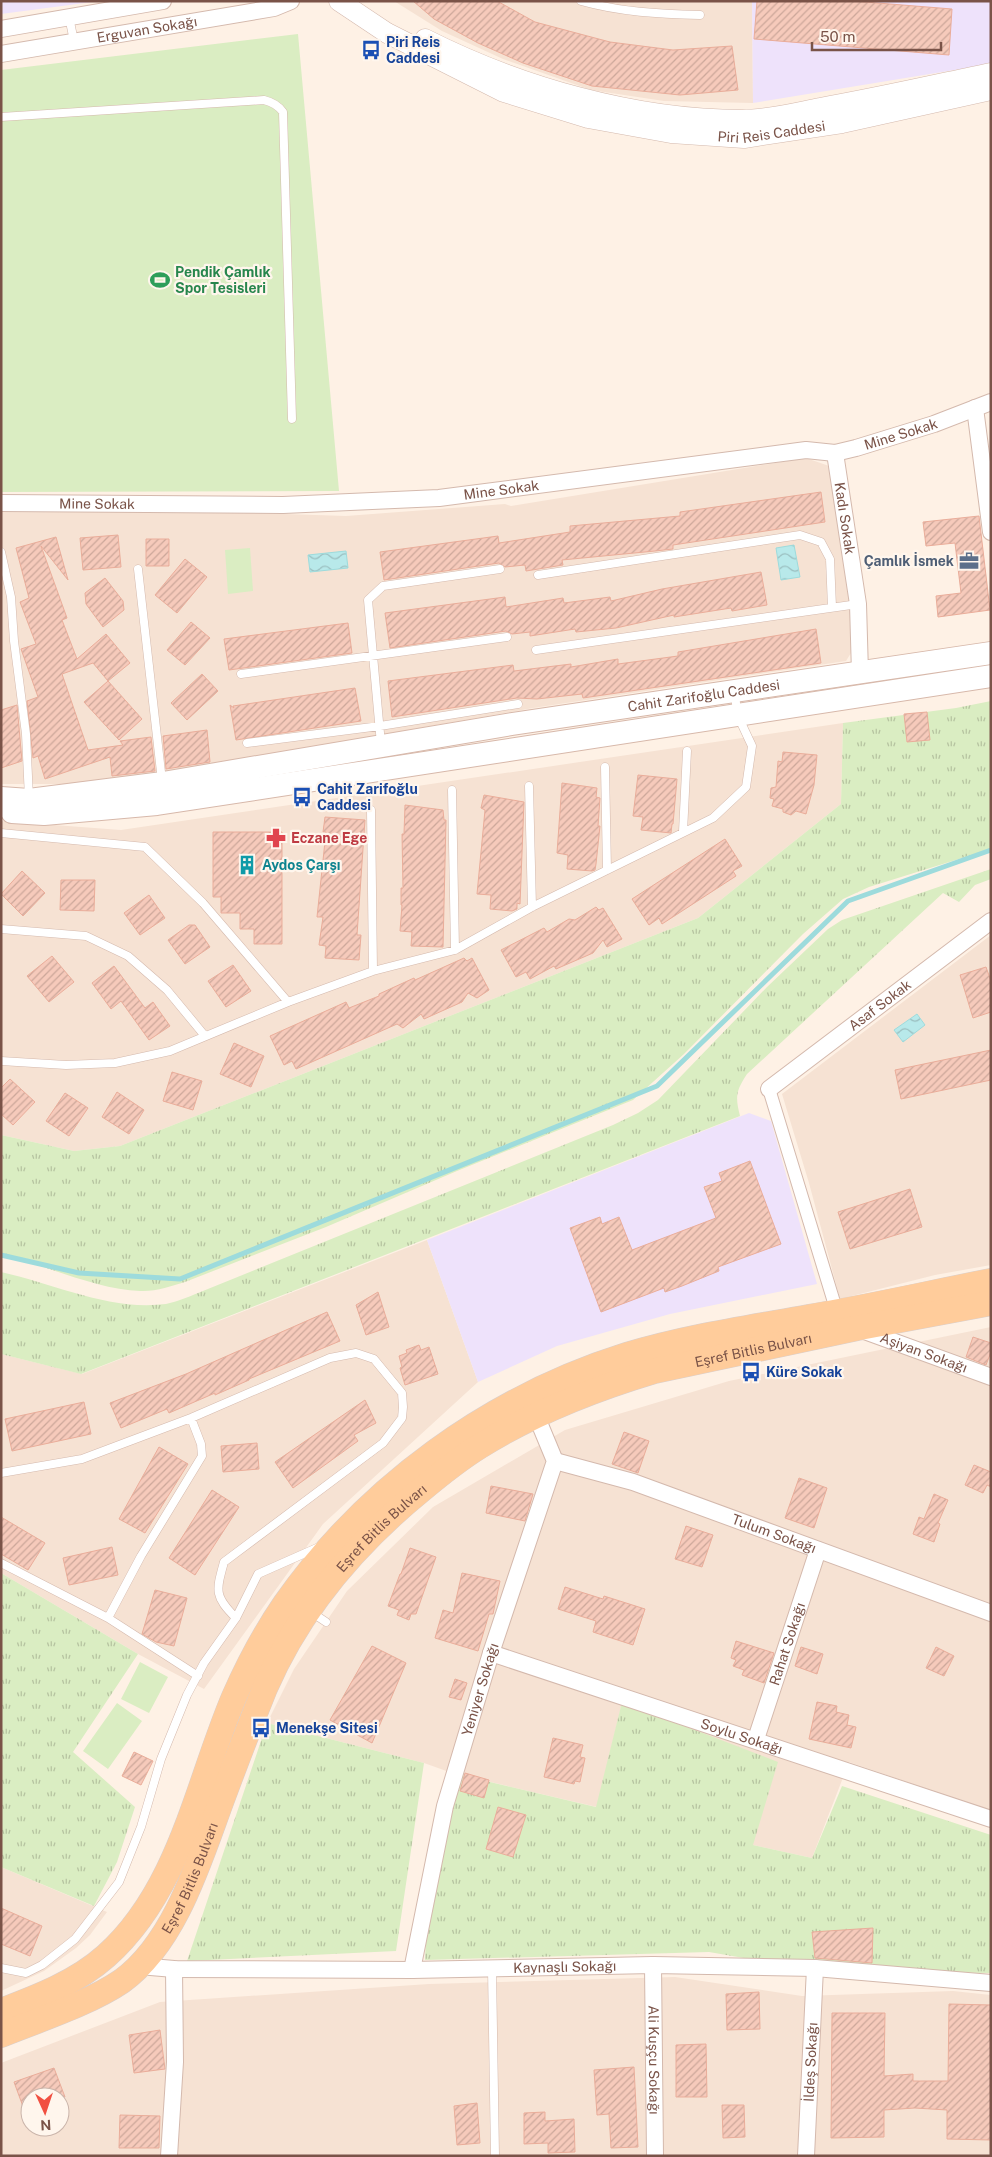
<svg xmlns="http://www.w3.org/2000/svg" width="992" height="2157" font-family="'Public Sans',sans-serif">
<style>
.residential{fill:#f6e2d3;fill-rule:evenodd}
.education{fill:#eee2fb}
.grass{fill:url(#grass-tufts)}
.park{fill:#daedc2}
.water{fill:url(#water-waves);stroke:#9ddbdc}
.lines{fill:none;stroke-linecap:round;stroke-linejoin:round}
.stream{stroke:#9ddbdc;stroke-width:5}
.building{fill:url(#building-hatch);stroke:#eaad9a}
.service-casing{stroke:#d4b9ad;stroke-width:9}
.pedestrian-casing{stroke:#d4b9ad;stroke-width:14}
.minor-casing{stroke:#d4b9ad;stroke-width:18}
.tertiary-casing{stroke:#d4b9ad;stroke-width:21}
.secondary-casing{stroke:#d7b8aa;stroke-width:24}
.primary-casing{stroke:#dacfcc;stroke-width:26}
.service{stroke:#fff;stroke-width:8}
.pedestrian{stroke:#fff;stroke-width:12}
.minor{stroke:#fff;stroke-width:16}
.tertiary{stroke:#fff;stroke-width:20}
.secondary{stroke:#fff;stroke-width:22}
.primary{stroke:#ffcc9b;stroke-width:25}
.labels{text-anchor:middle;stroke-width:4.5;stroke-linejoin:round;paint-order:stroke}
.street-label{font-size:14px;fill:#7a5348;stroke:#fff6ed}
.transit-label{font-size:14px;font-weight:bold;fill:#164399;stroke:#fff6ed;text-anchor:start}
.leisure-label{font-size:14px;font-weight:bold;fill:#27864d;stroke:#fff6ed;text-anchor:start}
.service-label{font-size:14px;font-weight:bold;fill:#4e5e75;stroke:#fff6ed;text-anchor:end}
.health-label{font-size:14px;font-weight:bold;fill:#be3a42;stroke:#fff6ed;text-anchor:start}
.culture-label{font-size:14px;font-weight:bold;fill:#0d838f;stroke:#fff6ed;text-anchor:start}
</style>
<defs>
<pattern id="grass-tufts" width="24" height="20" patternUnits="userSpaceOnUse" patternTransform="scale(1.25)"><rect width="24" height="20" fill="#daedc2"/><path d="M3 7l-1-3M5 7V3M7 7l1-3M15 17l-1-3M17 17v-4M19 17l1-3" fill="none" stroke="#b6c3a0"/></pattern>
<pattern id="water-waves" width="16" height="10" patternUnits="userSpaceOnUse" patternTransform="scale(1.25)"><rect width="16" height="10" fill="#b8e9ea"/><path d="M0 5q4-4 8 0t8 0" fill="none" stroke="#9bbfc0"/></pattern>
<pattern id="building-hatch" width="6" height="6" patternUnits="userSpaceOnUse" patternTransform="scale(1.25)"><rect width="6" height="6" fill="#f6cabb"/><path d="M-1 1l2-2M0 6l6-6M5 7l2-2" fill="none" stroke="#cca79a"/></pattern>
</defs>
<rect width="100%" height="100%" fill="#fef1e5"/>
<path class="residential" d="M394,1h358l1,102 -89,-2 -73,-11 -88,-31 -61,-28z
M806,458l26,9 12,80 10,101 -8,13 -313,47 -432,76h-100v-275l160,1 185,6 159,-12 6,2z
M843,723l-2,81 -143,114 -578,228 -46,5 -73,-16v-314l120,9z
M991,935v330l-56,10 -95,24 -31,-116 -27,-89z
M427,1240l51,142 -155,142 -119,165 -66,-35 -137,-81v-219l81,20z
M991,1327v484l-142,-49 -37,96 -59,-13 -131,-142 -25,104 -145,-34 -28,-10 -157,-40 27,-54 53,-78 86,-84 132,-77 164,-49z
M1,1867l106,45 -17,23 -14,13 -32,23 -43,20z
M675,1977l127,19 151,-5 38,4v161h-990v-93l159,-61 269,-18zM30,2097h30v30h-30z"/>
<path class="education" d="M1,1h99l-99,13z
M752,1h239v63l-238,39z
M749,1113l22,8 46,163 -147,30 -113,32 -79,36 -51,-142z"/>
<path class="grass" d="M991,701v148l-122,38 -26,12 -40,35 -119,120 -51,46 -176,71 -131,56 -141,55c-14,4 -30,10 -45,9 -43,-1 -96,-27 -139,-36v-120l73,16 46,-5 578,-228 143,-114 2,-81 113,-15z
M991,869v10l-16,6 -16,17 -16,-9 -196,181c-11,17 -12,22 -7,42l-659,258 -80,-20v-82c55,12 107,39 165,32 10,-2 22,-7 32,-11l415,-168 25,-12 20,-13 109,-113 61,-58 14,-9z
M1,1573l137,81 -65,98 62,55 -18,55 -23,44 -93,-39z
M622,1702l156,60 -25,83 59,13 30,-72 149,49v138l-172,-2 -110,-19 -284,8 3,-65 24,-122 144,34z
M267,1723l157,40 -28,188 -209,10z"/>
<path class="park" d="M298,34l41,457 -338,1v-422z
M250,548l3,43 -25,3 -3,-44z
M140,1662l28,15 -19,36 -28,-14z
M117,1703l25,18 -34,48 -25,-18z"/>
<path class="water" d="M794,545l6,32 -19,3 -5,-32z
M346,551l2,17 -38,4 -2,-17z
M917,1014l8,11 -22,17 -9,-12z"/>
<g class="lines">
<path class="stream" d="M1,1255l78,18 101,6 477,-193 191,-185 143,-51"/>
</g>
<path class="building" d="M413,1h84l38,21 75,20 63,8 59,-4 6,44 -58,5 -88,-9 -69,-23 -45,-20 -44,-24z
M757,1h96l99,8 -3,46 -195,-16z
M821,492l4,30 -152,23v4l-18,2 -93,9 1,5 -37,6 -1,-6 -20,2 -6,-4 -115,17 -4,-28 118,-16 1,7 71,-11v-6l110,-10v-4z
M979,516l11,94 -52,7 -2,-21 25,-3 -6,-50 -29,3 -3,-24z
M118,535l3,32 -38,3 -3,-32z
M56,537l12,43 -27,-34 26,72 -5,2 15,39 29,-25 24,29 -22,18 -15,-18 -31,11 26,76 35,-5 -3,-4 31,-4 4,34 -43,5 -2,-19 -65,22 -7,-23 -5,2 -6,-57 11,-4 -17,-48 15,-5 -16,-42 9,-4 -13,-50z
M146,539h23v27h-23z
M185,559l22,18 -30,36 -22,-18z
M761,572l6,33 -35,6 -1,-3 -57,9v-2l-58,13 -40,4 -1,-3 -45,7v-4l-18,2 -6,-3 -116,17 -5,-35 120,-16 1,10 57,-9 1,5 46,-6 1,4 51,-12z
M105,578l18,23 1,9 -21,17 -17,-23 -1,-11z
M191,622l19,16 -25,27 -18,-15z
M348,623l4,30 -123,17 -5,-31z
M816,629l5,34 -238,35 -1,-4 -45,5 -20,-1 -125,19 -4,-36 125,-16 1,6 57,-7v3l47,-8v5l60,-8v-4z
M202,674l16,17 -31,29 -16,-17z
M108,681l34,38 -23,21 -35,-38z
M355,688l6,33 -125,19 -6,-35 4,3 -1,-2z
M17,705l5,56 -21,7v-58z
M927,712l3,28 -23,2 -3,-28z
M207,730l3,32 -44,7 -3,-33z
M783,752l34,3 -3,30 -8,29 -10,-3 -5,4 -8,-3v-3l-11,-3 2,-7 -4,-1 1,-10 5,-1 2,-26 4,1z
M638,775l39,4 -4,45h-1l-1,9 -30,-3 2,-13 -10,-1z
M562,783l35,5 -1,9 4,1 -2,28h2l-4,38 -1,6 -3,1 -25,-2 1,-14 -11,-2z
M484,795l40,7 -4,102 -3,-1v6l-5,2 -22,-2 1,-14 -14,-1 8,-84 -4,-2z
M405,805l38,5 1,10h2l-3,127 -32,-1 1,-14 -12,-1 2,-26h-1v-17h2l-1,-54h2z
M325,817l40,3 -8,115h4l-2,25 -34,-2 1,-12 -7,-1 4,-28h-6l9,-85h-3z
M213,832h69v112h-28v-15h-14v-16h-19v-16h-8z
M725,839l17,27 -9,5 3,5 -74,48 -3,-6 -10,7 -17,-26z
M22,871l23,22 -22,23 -22,-22z
M61,880h34l-1,31 -34,-1z
M149,895l16,23 -25,17 -16,-22z
M596,907l3,3 4,-2 19,31 -15,8 -4,-7 -10,13 -37,16 -2,-3 -24,13 -4,-7 -10,5 -15,-27 43,-22 3,4 22,-13 6,1z
M189,925h6l15,22 -25,17 -17,-24z
M52,956l22,26 -25,20 -22,-26z
M464,958l3,3 5,-3 17,32 -12,8 -9,-5 -6,9 -38,17 -3,-5 -18,14 -6,-4 -101,45 -4,-8 -8,4 -14,-29 76,-34 3,6 30,-12v-2l35,-16 1,2z
M233,965l18,26 -25,16 -18,-26z
M114,966l31,42 8,-6 17,24 -21,14 -28,-39 -10,8 -19,-26z
M986,967l5,14v31l-18,6 -13,-43z
M234,1043l30,13 -13,31 -31,-13z
M991,1050v30l-90,19 -6,-29z
M172,1072l30,9 -9,29 -30,-9z
M10,1079l25,23 -22,23 -12,-11v-26z
M117,1092l27,18 -15,24 -27,-17z
M65,1093l23,15 -19,28 -23,-15z
M750,1161l31,83 -63,23 1,4 -37,15 -17,6 -1,-4 -63,24 -31,-84 30,-11 2,7 17,-7 13,33 84,-32 -12,-31 18,-6 -3,-8z
M910,1189l12,38 -72,22 -12,-37z
M378,1292l11,35 -23,8 -10,-30z
M327,1312l13,29 -91,38v1l-34,15v-2l-46,20 -2,-4 -46,19 -11,-25 76,-29z
M973,1337l18,6v9l-5,13 -20,-8z
M419,1345l2,5 8,-3 9,27 -33,11 -5,-17 2,-1 -3,-11 8,-3 -1,-3z
M365,1400l11,23 -22,12 4,6 -65,47 -18,-26z
M84,1402l7,32 -79,17 -7,-32z
M624,1432l25,9 -11,32 -26,-9z
M257,1443l2,26 -36,3 -2,-26z
M159,1447l29,17 -43,69 -26,-14z
M974,1465l17,7v15l-4,-2 -4,8 -18,-8z
M799,1478l28,10 -13,40 -29,-10z
M491,1486l42,8 -8,27 -39,-8z
M212,1490l27,17 -44,68 -26,-17z
M934,1494l14,6 -10,23 2,1 -6,18 -21,-8 6,-17 5,2z
M1,1517l44,26 -17,27 -27,-16z
M686,1526l27,9 -11,32 -27,-8z
M112,1547l6,28 -49,10 -6,-27z
M410,1548l26,9 -20,57h-5l-2,6 -12,-5 2,-5 -11,-4 12,-32h1z
M462,1573l38,8 -7,33h-4l-11,37 -43,-13 8,-28 10,3z
M565,1587l38,12 1,-3 41,13 -12,36 -40,-13 3,-11 -38,-12z
M155,1590l32,8 -13,48 -18,-4 -14,-8z
M736,1641l38,12 -10,30 -22,-8 2,-5 -11,-4 3,-6 -5,-2z
M372,1646l34,17 -34,80 -42,-23z
M801,1647l22,7 -6,20 -22,-8z
M936,1647l18,9 -10,20 -18,-8z
M455,1679l12,4 -6,17 -12,-3z
M817,1702l20,4 -1,6 13,3 -2,10 9,2 -5,21 -42,-9z
M553,1738l30,7 -3,12 5,1 -5,24 -5,-1 -1,3 -30,-7z
M134,1752l19,9 -12,24 -19,-9z
M465,1773l24,7 -5,18 -24,-7z
M498,1807l28,8 -13,42 -27,-8z
M1,1908l41,18 -12,30 -29,-12z
M873,1928l-1,35 -57,-5 -3,-26z
M759,1992l1,37 -33,1 -1,-36z
M949,2004l42,1v135l-44,-1v-29l-32,-2 -31,2v27l-53,1 1,-125h53l-1,63 29,-2v7h35z
M160,2030l5,39 -31,4 -5,-38z
M706,2044l1,53h-31v-52z
M634,2067l4,80 -27,1 -2,-34 -12,1 -3,-45z
M54,2068l11,29h-35l-1,26 -15,-41z
M477,2103l3,40 -23,2 -3,-39z
M722,2105h22l1,32 -22,1z
M545,2112v9l29,-2 1,33 -27,1v-10l-24,1v-31z
M120,2115l40,1 -1,32h-40z"/>
<g class="lines">
<defs>
<path id="service" d="M581,1c39,11 78,13 119,14
M69,17l5,24
M1,117l263,-17c8,2 14,5 19,12l9,307
M1,552l10,45 3,44 12,93 3,64
M138,569l24,212
M538,575l262,-40 21,7 9,17 2,48
M536,650l322,-46
M241,674l266,-37
M247,743l133,-17 138,-22
M381,744l-13,-144 15,-14 117,-17
M605,767l2,103
M529,786l3,121
M452,790l3,160
M371,810l2,161
M683,832l4,-81
M1,833l144,14 58,56 85,99
M1,929l85,7 42,20 39,34 38,46
M1,1061l65,4 49,-2 55,-12 118,-49 85,-31 82,-21 77,-43 181,-89 33,-31 6,-41 -15,-32 -2,-21
M1,1473l81,-14 109,-41 139,-60 26,-5 18,6 28,34 1,14 -1,11 -19,25 -159,119c-8,29 -10,34 12,56
M1,1563l107,55 90,58
M311,1612l15,10
M108,1618l33,-62 61,-100 -1,-12 -10,-26
M1,1968l25,5 16,-8 33,-26 44,-57 22,-55 20,-68 26,-64 17,-32 32,-45 22,-44 61,-27
M492,1969l3,187"/>
<path id="pedestrian" d="M769,1089l68,223"/>
<g id="minor">
<path d="M1,29l162,-28"/>
<path id="s1" d="M1,54l273,-46 17,-7"/>
<path d="M975,408l16,124"/>
<path id="s2" d="M835,453l23,151 2,69"/>
<path id="s3" d="M1,503l282,2 156,-7 367,-48 29,3 21,-5 78,-24 57,-22"/>
<path id="s4" d="M769,1089l222,-168"/>
<path id="s5" d="M859,1329l132,48"/>
<path id="s6" d="M555,1461l78,21 358,131"/>
<path id="s7" d="M491,1653l500,166"/>
<path id="s8" d="M756,1739l62,-189"/>
<path id="s9" d="M653,1965l2,191"/>
<path id="s10" d="M139,1966l35,3 238,1 241,-5 162,3 176,15"/>
<path id="s11" d="M412,1970l33,-164 46,-153 64,-192 -22,-53"/>
<path d="M169,2156l6,-94 -1,-93"/>
<path id="s12" d="M806,2156l9,-188"/>
</g>
<g id="tertiary">
<path id="s13" d="M339,1l48,32 117,59 84,26 83,15 73,5 98,-15 149,-33"/>
<path d="M425,39c95,48 210,81 317,81 26,0 53,-7 78,-12 57,-10 114,-23 171,-35"/>
</g>
<g id="secondary">
<path id="s14" d="M1,798l28,2 134,-17 349,-59 479,-71"/>
<path d="M12,812l32,2 113,-10 834,-128"/>
</g>
<g id="primary">
<path d="M1,2011c37,-14 76,-29 105,-55 74,-66 91,-172 128,-259 14,-32 31,-64 51,-93 82,-117 205,-206 342,-249 59,-18 121,-27 182,-38 61,-10 121,-24 182,-36"/>
<path id="s15" d="M1,2035c37,-15 89,-32 121,-54 55,-40 79,-126 102,-187 13,-35 27,-71 41,-106 34,-78 89,-143 155,-197 19,-16 39,-32 60,-45 53,-33 114,-57 174,-75l203,-43 134,-25"/>
</g>
</defs>
<use href="#service" class="service-casing"/>
<use href="#pedestrian" class="pedestrian-casing"/>
<use href="#minor" class="minor-casing"/>
<use href="#tertiary" class="tertiary-casing"/>
<use href="#secondary" class="secondary-casing"/>
<use href="#primary" class="primary-casing"/>
<use href="#service" class="service"/>
<use href="#pedestrian" class="pedestrian"/>
<use href="#minor" class="minor"/>
<use href="#tertiary" class="tertiary"/>
<use href="#secondary" class="secondary"/>
<use href="#primary" class="primary"/>
</g>
<defs>
<symbol id="bus-bare" viewBox="-9 -9 18 18"><path d="M-5-6H5V4H4V6H2V4H-2V6H-4V4H-5ZM-3.5-4V0h7V-4ZM-3.5 1.2v1.5H-2V1.2ZM2 1.2v1.5H3.5V1.2Z" fill="#1a4fb4" stroke="#fff6ed" stroke-width="2.5" paint-order="stroke"/></symbol>
<symbol id="stadium-bare" viewBox="-9 -9 18 18"><path d="M0-5a6.5 5 0 1 0 0 10a6.5 5 0 1 0 0-10ZM-3.5-1.8h7v3.6h-7Z" fill="#2e9e5b" stroke="#fff6ed" stroke-width="2.5" paint-order="stroke"/></symbol>
<symbol id="office-bare" viewBox="-9 -9 18 18"><path d="M-6-3h4V-5.5h4V-3h4V5H-6ZM-1-4.5V-3h2v-1.5ZM-6 0V1H6V0Z" fill="#5c6f8a" stroke="#fff6ed" stroke-width="2.5" paint-order="stroke"/></symbol>
<symbol id="pharmacy-bare" viewBox="-9 -9 18 18"><path d="M-2-6h4v4h4v4h-4v4h-4v-4h-4v-4h4Z" fill="#e0444e" stroke="#fff6ed" stroke-width="2.5" paint-order="stroke"/></symbol>
<symbol id="building-bare" viewBox="-9 -9 18 18"><path d="M-4-6H4V6H1V3H-1V6H-4ZM-2.5-4.3h1.7v1.8h-1.7ZM.8-4.3h1.7v1.8H.8ZM-2.5-1h1.7V.8h-1.7ZM.8-1h1.7V.8H.8Z" fill="#0f9aa8" stroke="#fff6ed" stroke-width="2.5" paint-order="stroke"/></symbol>
</defs>
<g fill-rule="evenodd">
<use href="#bus-bare" x="357" y="36" width="28" height="28"/>
<use href="#stadium-bare" x="146" y="266" width="28" height="28"/>
<use href="#office-bare" x="955" y="547" width="28" height="28"/>
<use href="#bus-bare" x="288" y="783" width="28" height="28"/>
<use href="#pharmacy-bare" x="262" y="824" width="28" height="28"/>
<use href="#building-bare" x="233" y="851" width="28" height="28"/>
<use href="#bus-bare" x="737" y="1358" width="28" height="28"/>
<use href="#bus-bare" x="247" y="1714" width="28" height="28"/>
</g>
<g class="labels">
<g class="street-label">
<text dy="5" stroke="none"><textPath href="#s1" startOffset="148">Erguvan Sokağı</textPath></text>
<text dy="5" stroke="none"><textPath href="#s13" startOffset="462">Piri Reis Caddesi</textPath></text>
<text dy="5" stroke="none"><textPath href="#s3" startOffset="906">Mine Sokak</textPath></text>
<text dy="5" stroke="none"><textPath href="#s3" startOffset="501">Mine Sokak</textPath></text>
<text dy="5" stroke="none"><textPath href="#s3" startOffset="96">Mine Sokak</textPath></text>
<text dy="5" stroke="none"><textPath href="#s2" startOffset="66">Kadı Sokak</textPath></text>
<text dy="5" stroke="none"><textPath href="#s14" startOffset="711">Cahit Zarifoğlu Caddesi</textPath></text>
<text dy="5" stroke="none"><textPath href="#s4" startOffset="139">Asaf Sokak</textPath></text>
<text dy="5" stroke="none"><textPath href="#s15" startOffset="1082">Eşref Bitlis Bulvarı</textPath></text>
<text dy="5" stroke="none"><textPath href="#s5" startOffset="69">Aşiyan Sokağı</textPath></text>
<text dy="5" stroke="none"><textPath href="#s15" startOffset="662">Eşref Bitlis Bulvarı</textPath></text>
<text dy="5" stroke="none"><textPath href="#s6" startOffset="231">Tulum Sokağı</textPath></text>
<text dy="5" stroke="none"><textPath href="#s8" startOffset="100">Rahat Sokağı</textPath></text>
<text dy="5" stroke="none"><textPath href="#s11" startOffset="289">Yeniyer Sokağı</textPath></text>
<text dy="5" stroke="none"><textPath href="#s7" startOffset="264">Soylu Sokağı</textPath></text>
<text dy="5" stroke="none"><textPath href="#s15" startOffset="258">Eşref Bitlis Bulvarı</textPath></text>
<text dy="5" stroke="none"><textPath href="#s10" startOffset="426">Kaynaşlı Sokağı</textPath></text>
<text dy="5" stroke="none"><textPath href="#s9" startOffset="95">Ali Kuşçu Sokağı</textPath></text>
<text dy="5" stroke="none"><textPath href="#s12" startOffset="94">İldeş Sokağı</textPath></text>
</g>
<g class="transit-label">
<text x="386" y="47">Piri Reis<tspan x="386" dy="16">Caddesi</tspan></text>
<text x="317" y="794">Cahit Zarifoğlu<tspan x="317" dy="16">Caddesi</tspan></text>
<text x="766" y="1377">Küre Sokak</text>
<text x="276" y="1733">Menekşe Sitesi</text>
</g>
<g class="leisure-label">
<text x="175" y="277">Pendik Çamlık<tspan x="175" dy="16">Spor Tesisleri</tspan></text>
</g>
<g class="service-label">
<text x="954" y="566">Çamlık İsmek</text>
</g>
<g class="health-label">
<text x="291" y="843">Eczane Ege</text>
</g>
<g class="culture-label">
<text x="262" y="870">Aydos Çarşı</text>
</g>
</g>
<rect width="992" height="2157" fill="none" stroke="#7a5348" stroke-width="5"/>
<g transform="translate(45 2112) rotate(177)"><circle r="24" fill="#fff6ed" stroke="#cab5ab"/>
<path d="M0-4L9 19L0 12L-9 19Z" fill="#f15041"/>
<text y="-8" font-size="14" font-weight="bold" text-anchor="middle" fill="#7a5348">N</text>
</g>
<path d="M812 42v8h129v-8" fill="none" stroke="#7a5348" stroke-width="2.5"/>
<text x="820" y="42" font-size="15" fill="#7a5348" stroke="#fff6ed" stroke-width="4" paint-order="stroke">50 m</text>
</svg>
